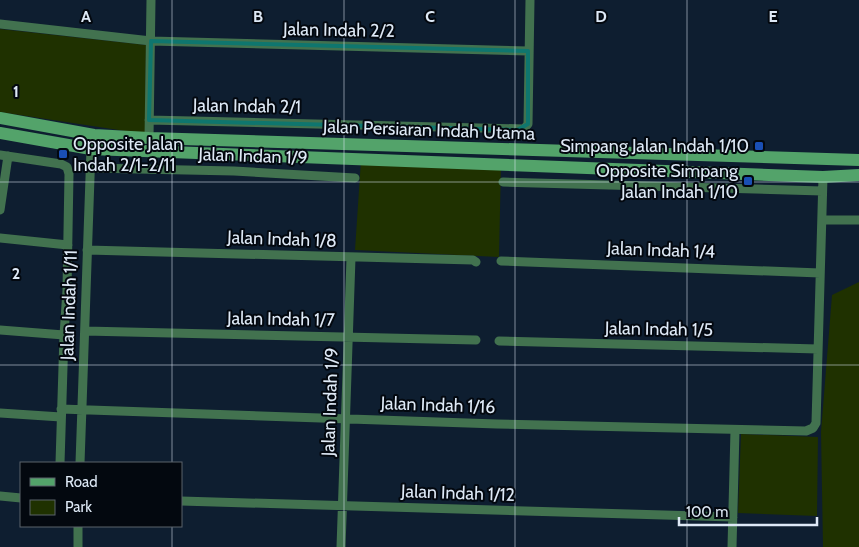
<svg xmlns="http://www.w3.org/2000/svg" width="859" height="547" font-family="Cabin,sans-serif">
<style>
.green{fill:#1f3100}
.lines{fill:none;stroke-linecap:round;stroke-linejoin:round}
.street{stroke:#42724f;stroke-width:9}
.secondary{stroke:#53a36a;stroke-width:12}
.marked{fill:none;stroke:#0f766e;stroke-width:4;stroke-linejoin:round}
.grid{fill:none;stroke:#dee9f6;stroke-width:1;stroke-opacity:0.55}
.transit-dot{fill:#1a4fb4;stroke:#03080f;stroke-width:2}
.labels{text-anchor:middle;stroke-width:4;stroke-linejoin:round;paint-order:stroke}
.street-label{font-size:18px;fill:#dee9f6;stroke:#03080f}
.poi-label{font-size:18px;fill:#dee9f6;stroke:#03080f;text-anchor:end}
.grid-label{font-size:16px;text-anchor:middle;font-weight:bold;fill:#dee9f6;stroke:#03080f;stroke-width:4;stroke-linejoin:round;paint-order:stroke}
</style>
<rect width="100%" height="100%" fill="#0e1e30"/>
<path class="green" d="M0,29l146,16 -1,89 -145,-22z
M361,160l140,4 -2,93 -144,-7z
M859,282v265h-36l-2,-115 11,-137z
M741,434l77,3 -1,79 -79,-3z"/>
<g class="lines">
<path class="street" d="M0,24l151,17 377,10
M149,120l375,9 4,-5 2,-124
M149,138l2,-138
M0,155l61,9 6,3 2,7 -2,116 -3,45 -4,128
M90,168l144,3 121,7
M503,182l319,9
M0,210l8,-54
M822,220h37
M0,238l68,7
M87,250l386,10 3,2
M501,261l319,12
M0,330l64,5
M85,331l391,9
M499,341l319,8
M61,409l436,15 309,7 7,-3 3,-5 7,-246
M0,413l61,4
M80,463l11,-314
M0,496l21,2
M181,501l552,16
M78,547v-21
M341,547l10,-289
M732,547l3,-117"/>
<path class="secondary" d="M0,118l94,17 55,3 710,22
M0,133l91,16 732,28 36,-2"/>
</g>
<path class="marked" d="M151,41l377,10v73l-11,6 -368,-10z"/>
<path class="grid" d="M172,0v463M344,0v547M515,0v547M687,0v547M0,182h859M0,365h859M172,526v21"/>
<g class="transit-dot">
<rect x="754" y="141" width="10" height="10" rx="2.5"/>
<rect x="58" y="149" width="10" height="10" rx="2.5"/>
<rect x="743" y="176" width="10" height="10" rx="2.5"/>
</g>
<g class="labels">
<g class="street-label">
<text transform="translate(339 30) rotate(1)" y="6">Jalan Indah 2/2</text>
<text transform="translate(247 106) rotate(1)" y="6">Jalan Indah 2/1</text>
<text transform="translate(429 130) rotate(2)" y="6">Jalan Persiaran Indah Utama</text>
<text transform="translate(253 156) rotate(2)" y="6">Jalan Indan 1/9</text>
<text transform="translate(282 239) rotate(2)" y="6">Jalan Indah 1/8</text>
<text transform="translate(661 250) rotate(2)" y="6">Jalan Indah 1/4</text>
<text transform="translate(69 305) rotate(-88)" y="6">Jalan Indah 1/11</text>
<text transform="translate(281 319) rotate(1)" y="6">Jalan Indah 1/7</text>
<text transform="translate(659 329) rotate(1)" y="6">Jalan Indah 1/5</text>
<text transform="translate(330 402) rotate(-88)" y="6">Jalan Indah 1/9</text>
<text transform="translate(438 405) rotate(2)" y="6">Jalan Indah 1/16</text>
<text transform="translate(458 493) rotate(2)" y="6">Jalan Indah 1/12</text>
</g>
<g class="poi-label">
<text x="73" y="150" text-anchor="start">Opposite Jalan<tspan x="73" dy="21">Indah 2/1-2/11</tspan></text>
<text x="749" y="152">Simpang Jalan Indah 1/10</text>
<text x="738" y="177">Opposite Simpang<tspan x="738" dy="21">Jalan Indah 1/10</tspan></text>
</g>
</g>
<g class="grid-label">
<text x="86" y="22">A</text>
<text x="258" y="22">B</text>
<text x="430" y="22">C</text>
<text x="601" y="22">D</text>
<text x="773" y="22">E</text>
<text x="16" y="97">1</text>
<text x="16" y="279">2</text>
</g>
<rect x="20" y="462" width="162" height="65" fill="#03080f" stroke="#5b626b"/>
<rect x="30" y="478" width="25" height="8" fill="#53a36a" stroke="#5b626b"/>
<text x="65" y="487" font-size="15" fill="#dee9f6">Road</text>
<rect x="30" y="500" width="25" height="15" fill="#1f3100" stroke="#5b626b"/>
<text x="65" y="512" font-size="15" fill="#dee9f6">Park</text>
<path d="M679 517v8h138v-8" fill="none" stroke="#dee9f6" stroke-width="2.5"/>
<text x="686" y="517" font-size="15" fill="#dee9f6" stroke="#03080f" stroke-width="4" paint-order="stroke">100 m</text>
</svg>
